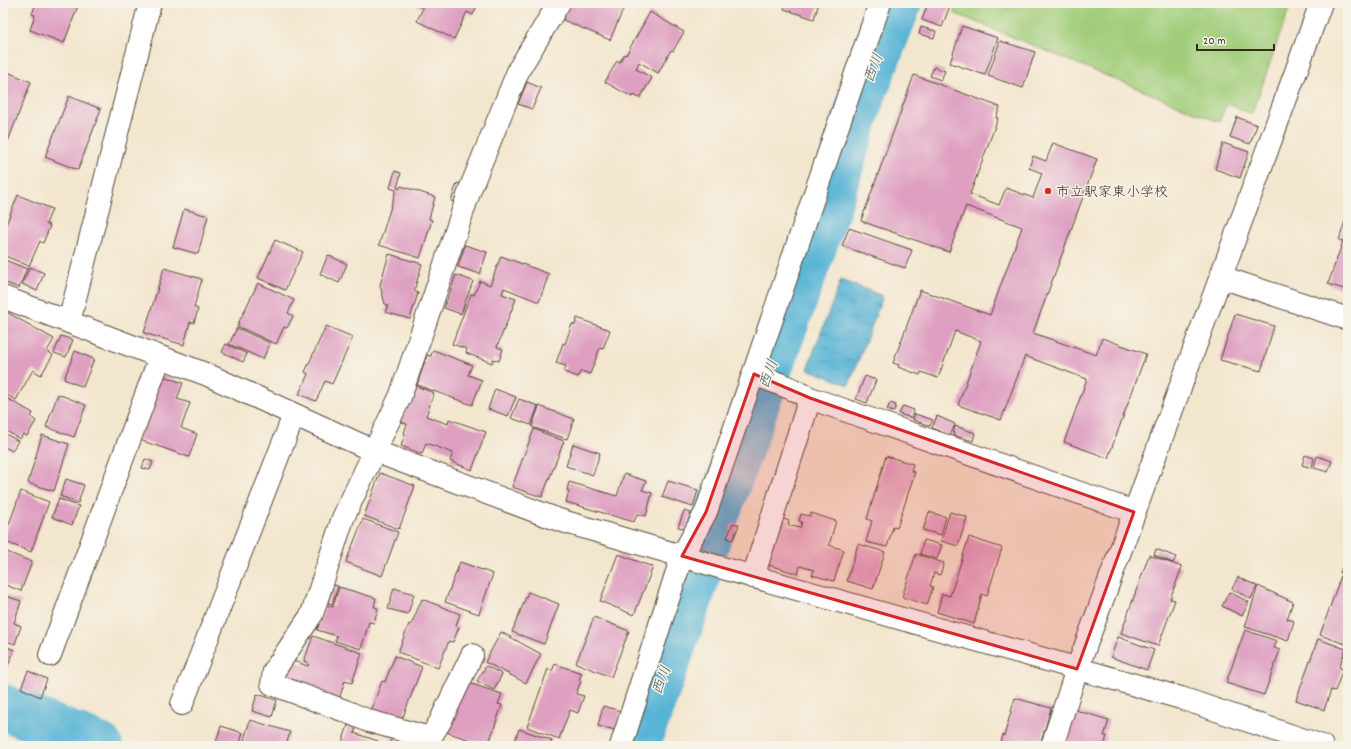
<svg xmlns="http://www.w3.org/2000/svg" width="1351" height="749" font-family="Dekko,'Klee One',sans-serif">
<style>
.grass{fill:#a2ce7c;stroke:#6e7c4d}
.water{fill:url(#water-ripples);stroke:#496f7a}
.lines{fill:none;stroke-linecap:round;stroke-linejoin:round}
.river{stroke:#57b4d5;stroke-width:46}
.building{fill:#de9fc1}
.minor-casing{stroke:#574638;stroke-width:24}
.minor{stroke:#fff;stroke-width:22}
.marked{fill:#d62828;fill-opacity:0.2;stroke:#d62828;stroke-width:3;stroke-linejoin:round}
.poi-dot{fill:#c8321e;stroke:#f7f3e8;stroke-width:1.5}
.labels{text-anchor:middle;stroke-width:3;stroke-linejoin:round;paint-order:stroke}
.poi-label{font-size:14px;fill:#3b2a1e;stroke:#f7f3e8;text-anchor:start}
.water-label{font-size:15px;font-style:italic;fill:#455a5e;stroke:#f7f3e8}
</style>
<defs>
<pattern id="water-ripples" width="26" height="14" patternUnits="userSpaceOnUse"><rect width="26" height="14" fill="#57b4d5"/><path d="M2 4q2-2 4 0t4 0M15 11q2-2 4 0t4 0" fill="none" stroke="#4993ac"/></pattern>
</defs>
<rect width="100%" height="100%" fill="#f7f3e8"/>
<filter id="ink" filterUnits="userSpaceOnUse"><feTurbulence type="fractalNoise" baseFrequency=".025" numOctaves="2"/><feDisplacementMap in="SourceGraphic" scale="8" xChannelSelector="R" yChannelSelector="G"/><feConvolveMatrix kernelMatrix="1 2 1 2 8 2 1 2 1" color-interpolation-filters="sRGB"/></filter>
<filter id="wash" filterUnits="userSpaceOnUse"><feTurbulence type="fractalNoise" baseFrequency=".012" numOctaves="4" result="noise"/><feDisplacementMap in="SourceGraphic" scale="16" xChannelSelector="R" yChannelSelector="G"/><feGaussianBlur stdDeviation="0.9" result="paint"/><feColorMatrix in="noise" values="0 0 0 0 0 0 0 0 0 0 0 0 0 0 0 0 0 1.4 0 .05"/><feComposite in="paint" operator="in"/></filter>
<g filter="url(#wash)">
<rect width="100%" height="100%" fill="#f3e6ce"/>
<path class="grass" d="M958,3h333l-39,111 -25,-10 -8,18 -265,-109z"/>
<path class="water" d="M841,280l42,16 -34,89 -42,-16z"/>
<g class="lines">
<path class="river" d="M3,707l97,39
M637,746l55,-153 13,-46 123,-340 32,-104 39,-100"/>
</g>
<g id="blocks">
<path class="building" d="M36,3h43l-15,40 -34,-13 5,-15 -3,-1z
M417,3h61l-5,12 -6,-3 -13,27 -37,-18 6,-13 -7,-3z
M570,3h38l15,7 -13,30 -47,-20z
M786,3h33l-5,16 -30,-10z
M928,3h23l-9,24 -20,-7z
M650,12l34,20 -11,19 -2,-1 -13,23 -19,-11 -3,7 16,9 -12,20 -7,-3 -1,2 -27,-15 12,-21 3,1 4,-8 2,1z
M962,26l36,12 -13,37 -35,-12z
M921,27l15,4 -2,7 -15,-4z
M1000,41l35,11 -12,36 -35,-12z
M934,67l11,4 -4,9 -11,-4z
M3,70l28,12 -23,59 -5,-2z
M914,75l86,32 -4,11h2l-28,76 29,11 7,-17 27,10 9,-25 -13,-5 4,-12 13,5 7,-18 44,16 -64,174 63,22 6,-17 44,16 -38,104 -44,-16 23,-63 -62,-23 -24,64 -43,-15 23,-64 -26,-10 -17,47 -17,-6 -1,3 -22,-8 1,-2 -6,-2 27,-73 70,25 32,-88 -56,-21 -17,46 -88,-31z
M527,82l14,6 -9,21 -14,-5z
M69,96l32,13 -23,61 -33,-13z
M1237,117l20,8 -7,19 -20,-7z
M1223,143l26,9 -9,26 -25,-9z
M395,171l6,2 -4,15 2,1 2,-3 34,11 -6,22 3,1 -12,38 -41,-13 17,-55 -6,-2z
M457,183l8,3 -6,18 -8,-3z
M18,195l34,14 -6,15 4,2 -7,17 -3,-2 -11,25 -26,-11v-23z
M184,209l24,7 -10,38 -25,-7z
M1345,221l3,1v65l-3,-1 -1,3 -16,-5 15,-43 -4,-1z
M849,228l63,22 -7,18 -63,-22z
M275,240l28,12 -18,38 -27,-12z
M465,245l22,7 -7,22 -22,-7z
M389,254l33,10 -8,27 4,2 -8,26 -25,-7 3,-7 -3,-1 -5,-19z
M328,255l19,9 -8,19 -19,-9z
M501,256l48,18 -10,28 -35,-14 -2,6 14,5 -19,48 6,2 -4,12 -6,-2 -1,4 -26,-10 1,-4 -15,-5 19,-50 3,1 6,-14 10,4z
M3,259l24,10 -8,19 -16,-6z
M30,267l14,6 -7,18 -15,-7z
M164,268l38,11 -8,28 4,2 -4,14 -4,-1 -6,23 -40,-12z
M456,275l17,6 -12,33 -17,-6z
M258,283l36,17 -6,13 5,3 -6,12 -3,-1 -8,17 -39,-18z
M5,311l49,28 -7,12 6,4 -12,20 -8,-5 -17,30 -13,-7v-78z
M1235,314l39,12 -13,45 -41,-11z
M577,318l33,12 -7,19 -3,-1 -10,26 -9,-3 -3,6 -14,-5 2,-6 -10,-3 7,-20 2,1 7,-20 3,1z
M326,326l27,11 -21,47 -7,-3 -9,20 -17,-7 9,-20 -3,-2z
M237,328l33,15 -7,16 -34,-15z
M61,336l12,4 -7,17 -12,-4z
M226,344l21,10 -4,8 -21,-10z
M433,350l39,15 -4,10 14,5 -10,25 -55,-20 10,-30 4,1z
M75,351l19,8 -11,28 -19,-8z
M160,375l23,8 -6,16 13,4 -9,25 16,6 -8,23 -52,-18z
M865,376l11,4 -9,23 -11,-4z
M416,386l18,7 -8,23 22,8 1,-5 37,13 -14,38 -22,-9 3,-8 -27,-10 -4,11 -21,-8 4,-12 -1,-1 3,-9 -6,-2z
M495,389l21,8 -8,19 -20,-7z
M58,394l28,11 -12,32 -28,-10z
M3,396l30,17 -2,4 5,4 -9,15 -4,-2 -3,5 -17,-10z
M519,399l19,7 -7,19 -20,-7z
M890,403l6,2 -2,7 -7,-2z
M539,406l35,13 -7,20 -35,-12z
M903,406l11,4 -3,8 -12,-4z
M915,414l18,6 -3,6 -17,-6z
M937,416l18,8 -5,12 -18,-8z
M955,426l20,7 -2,8 -20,-6z
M534,429l30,12 -22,56 -30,-10z
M4,433l14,8 -6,10 -9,-5z
M42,435l27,9 -15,47 -26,-8z
M573,444l27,9 -7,22 -27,-9z
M1305,455l9,3 -2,10 -10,-3z
M886,456l27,8 -2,7 4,1 -18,56 -4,-1 -6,20 -21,-5 6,-21 -5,-2z
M1317,456l15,5 -4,11 -14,-4z
M145,459l8,3 -3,8 -8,-2z
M380,473l35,13 -16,43 -35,-13z
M624,474l22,7 -4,9 10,3 -6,23 -9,-2 -3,8 -68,-20 3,-11 -2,-1 2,-8 48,14z
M66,479l18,6 -6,18 -18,-7z
M668,481l30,9 -5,17 -31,-10z
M21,491l28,11 -18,50 -28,-11z
M59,499l20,7 -7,19 -20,-8z
M684,511l7,2 -5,16 -8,-2z
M929,512l17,5 -5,18 -18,-5z
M950,512l17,5 -9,29 -17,-5z
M811,513l25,8 -7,24 15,5 -10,31 -22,-6 2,-5 -14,-4 -2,8 -36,-11 14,-47 13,5 -1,4 12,3 2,-6 -3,-1 2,-7 9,2z
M363,519l35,13 -16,44 -36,-14z
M733,523l6,2 -6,15 -6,-2z
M969,537l33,11 -15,48 -5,-2 -8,30 -37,-12 5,-18 8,2z
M924,540l18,5 -5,14 -17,-5z
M858,544l27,8 -12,37 -26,-8z
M1156,549l20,8 -3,6 -19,-8z
M7,552l25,10 -11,29 -18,-7v-21z
M618,554l35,13 -19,48 -34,-14z
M916,554l28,9 -4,12 -6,-2 -4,13 3,1 -6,18 -25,-8z
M1149,555l33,12 -12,32 5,1 -17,46 -37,-13z
M460,562l33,12 -14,40 -34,-12z
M1343,565l5,2v78l-28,-10 22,-62h-2z
M1238,577l19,9 -6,13 -19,-10z
M333,585l5,1 -6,18 -4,-1z
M1258,586l35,16 -6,17 7,2 -6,20 -43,-14z
M339,587l37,11 -2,9 4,1 -4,15 -5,-1 -8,27 -26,-8 2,-5 -20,-6 9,-25 7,2z
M394,588l20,6 -6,20 -20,-5z
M528,592l31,12 -15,40 -32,-12z
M1229,592l20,10 -7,14 -20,-10z
M3,595l18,6 -7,22 7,3 -6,18 -12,-4z
M422,599l38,15 -4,12 3,1 -6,15 -4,-1 -11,27 -40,-16 11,-28 2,1z
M594,617l35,14 -18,46 -35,-14z
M1245,630l32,11 -3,7 6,2 -16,45 -38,-12z
M501,632l40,22 -15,29 -41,-21z
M313,636l49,17 -10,30 -7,-2 -6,18 -57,-18 8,-21 18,6 1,-3 -5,-2z
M1118,637l36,13 -7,20 -36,-13z
M1318,639l28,10 -7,18 4,2 -8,22 -4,-1 -7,20 -28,-10z
M3,645l11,5 -11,28z
M395,656l27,11 -21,55 -30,-11 11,-30 3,1z
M555,664l27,9 -3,7 2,1 -5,13 8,2 -6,17 -8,-3 -11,29 -32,-12 21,-58 4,2z
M486,666l16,8 -8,16 -17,-9z
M28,671l19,8 -7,18 -19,-9z
M463,681l39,13 -4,10 4,1 -14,41 -42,-14z
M257,694l20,6 -5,17 -20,-6z
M1015,698l36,10 -11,38 -8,-2v2h-32l3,-11 1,1z
M603,706l18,5 -5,19 -18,-4z
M1072,709l37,11 -5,16h3l-3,10h-43z
M250,720l40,12 -4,14h-44z
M348,725l8,3 -2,5 24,8 -1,3 6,2h-32l-9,-3z
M221,726l22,7 -4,13h-24z
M519,729l33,11 -2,6h-37z
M392,737l14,5 -2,4h-15z"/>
</g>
</g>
<g filter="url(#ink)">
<use href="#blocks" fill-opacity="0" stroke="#574638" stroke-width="1"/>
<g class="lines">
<defs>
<path id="minor" d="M1221,277l127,42
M3,297l205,78 166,76 185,69 160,47 462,131 141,48
M69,322l81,-319
M754,374l36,14 20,10 324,114
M753,577l57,-179
M50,655l110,-298
M472,655l-32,67 -10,16 -61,-17 -24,-10 -73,-27 2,-13 38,-57 31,-96 57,-121 71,-210 48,-118 40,-66
M182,704l112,-289
M621,746l61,-190 24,-44 174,-509
M1052,746l25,-77 244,-666"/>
</defs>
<use href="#minor" class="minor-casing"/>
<use href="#minor" class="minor"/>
</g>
</g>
<path class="marked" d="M754,374l56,24 324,114 -57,157 -395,-113 24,-44z"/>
<circle class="poi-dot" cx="1048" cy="191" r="4"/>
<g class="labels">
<g class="poi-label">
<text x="1056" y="196">市立駅家東小学校</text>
</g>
<g class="water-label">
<text transform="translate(873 68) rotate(-69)" y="5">西川</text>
<text transform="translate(768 374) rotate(-70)" y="5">西川</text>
<text transform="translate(661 680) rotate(-70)" y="5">西川</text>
</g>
</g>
<rect width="1351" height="749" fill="none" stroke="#f7f3e8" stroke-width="16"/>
<path d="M1197 44v6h77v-6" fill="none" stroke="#3b2a1e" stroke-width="2"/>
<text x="1203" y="44" font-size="12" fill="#3b2a1e" stroke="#f7f3e8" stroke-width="3" paint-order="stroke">20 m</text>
</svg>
